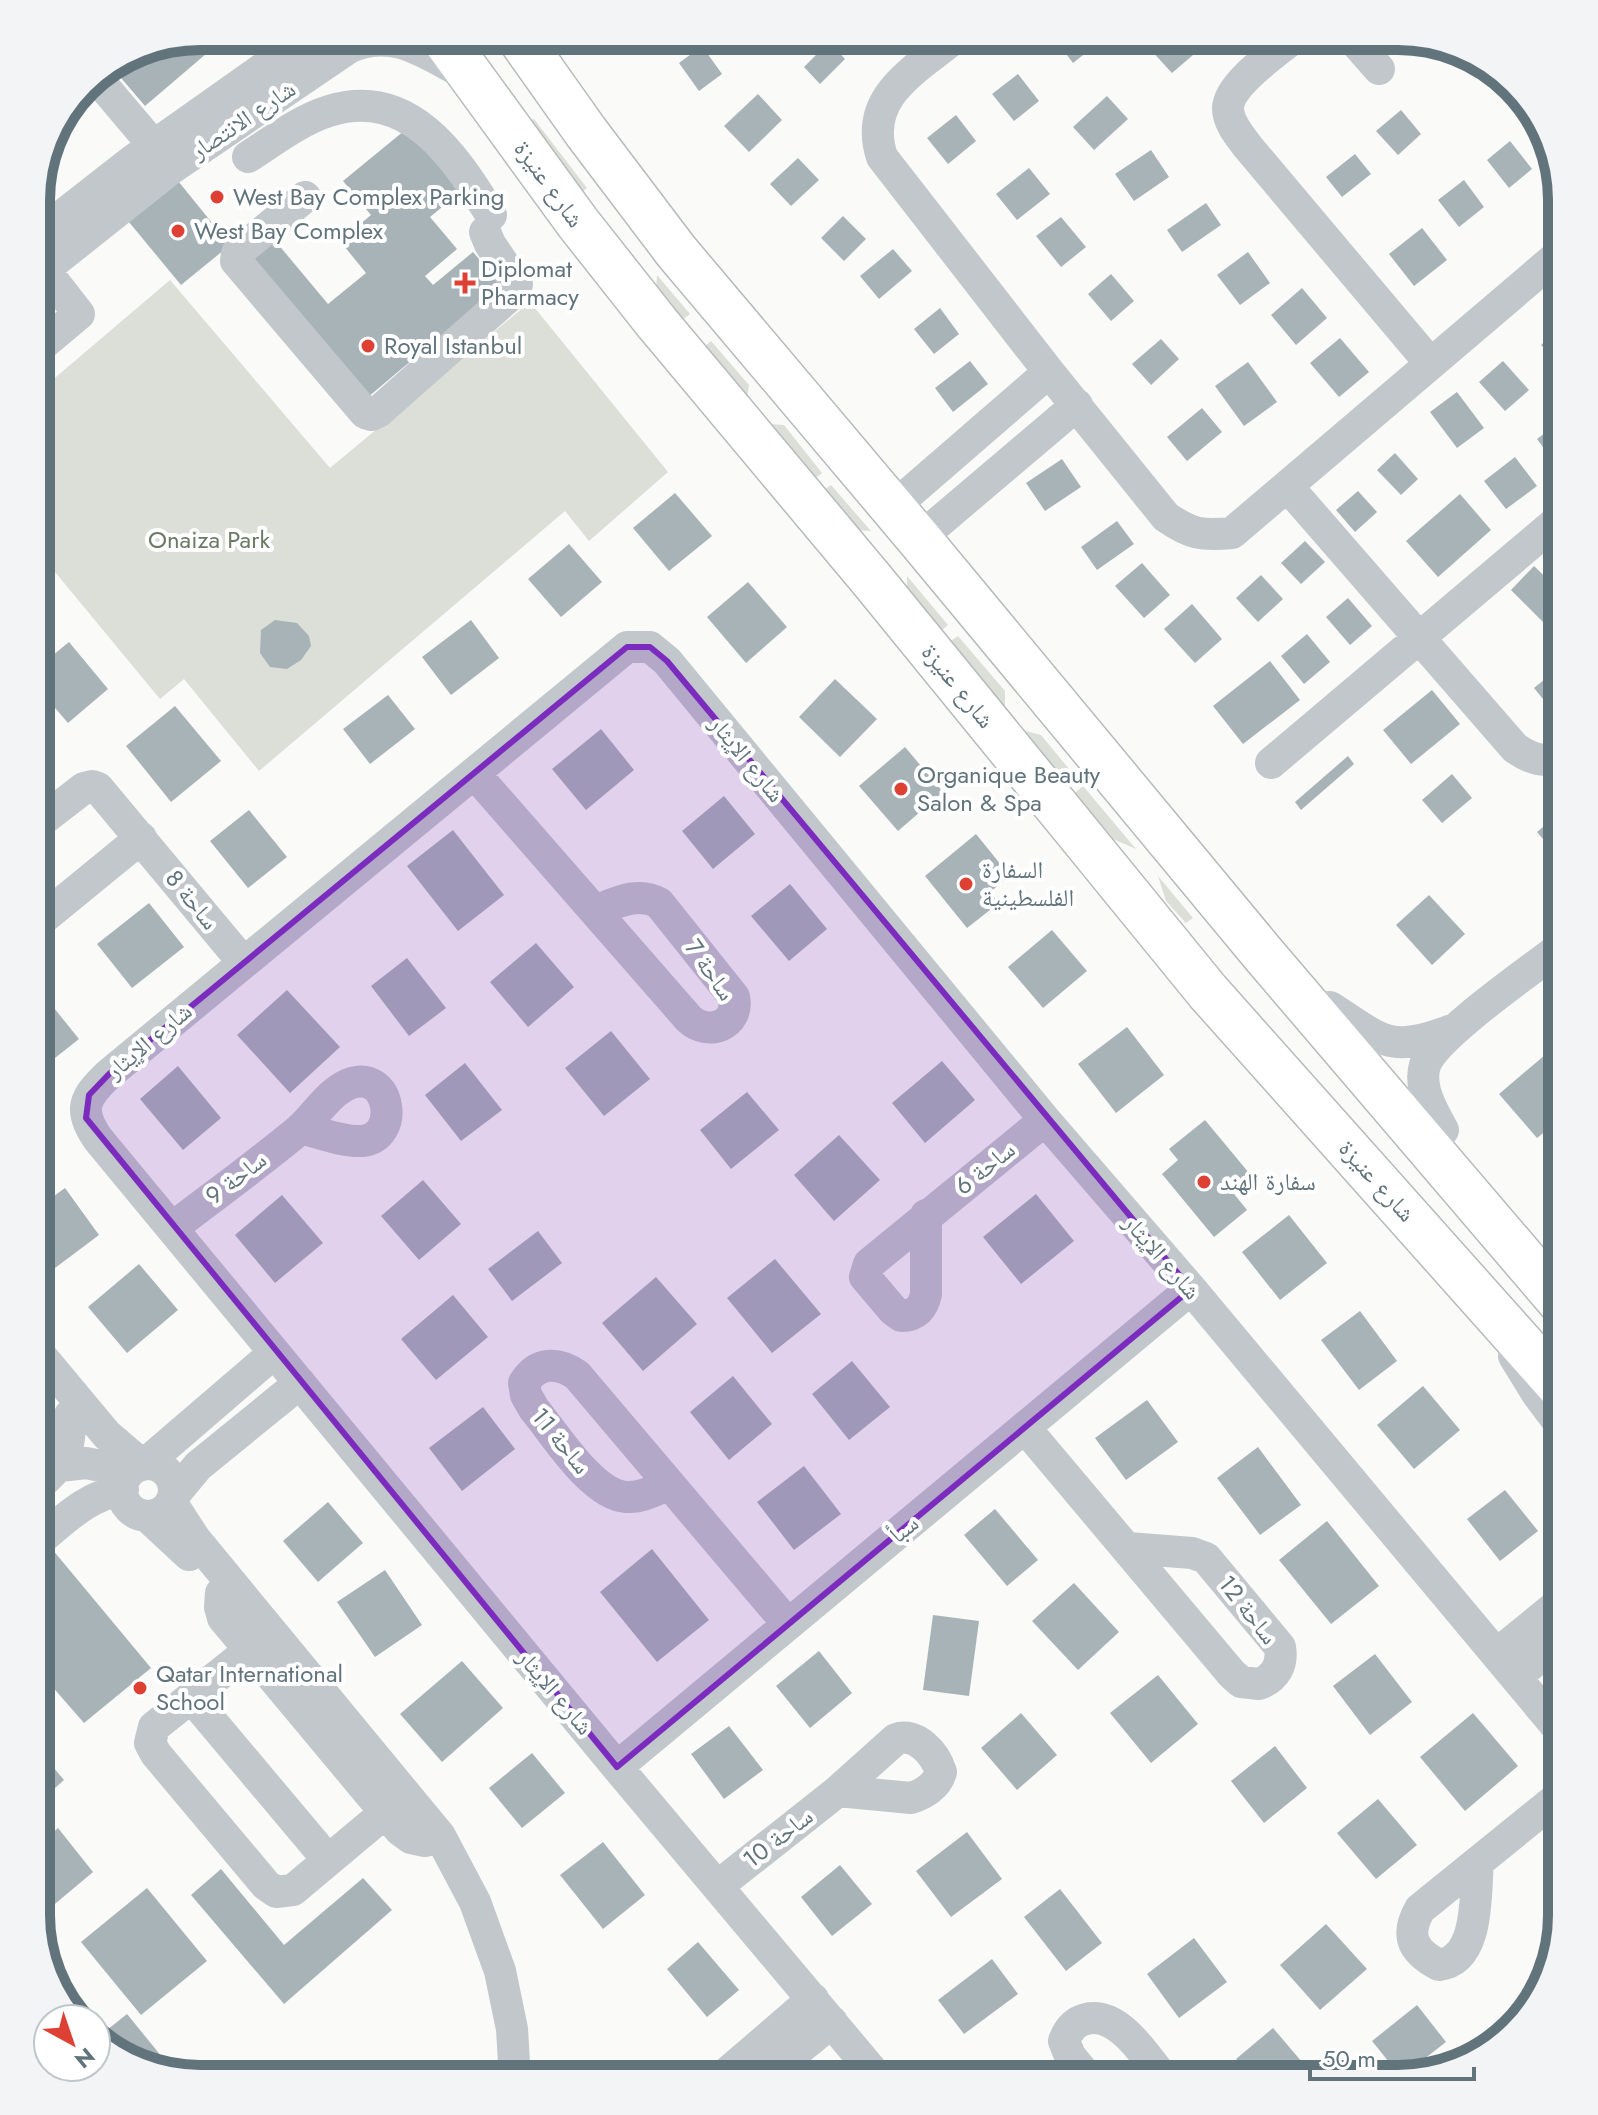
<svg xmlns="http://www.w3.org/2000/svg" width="1598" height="2115" font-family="Jost,'Noto Naskh Arabic',sans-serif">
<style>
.green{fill:#dbdfd7}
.building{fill:#a8b3b7}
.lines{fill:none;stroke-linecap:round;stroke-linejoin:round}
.highway-casing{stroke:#b5babd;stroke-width:47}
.minor{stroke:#c1c7ca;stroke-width:32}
.highway{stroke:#fff;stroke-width:44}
.marked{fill:#7b2cbf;fill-opacity:0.2;stroke:#7b2cbf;stroke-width:6;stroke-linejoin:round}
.poi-dot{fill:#de4034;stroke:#fff;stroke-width:3}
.labels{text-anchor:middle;stroke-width:8;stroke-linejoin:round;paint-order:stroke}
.street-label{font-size:24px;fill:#61747c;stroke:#fff}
.poi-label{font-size:24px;fill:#61747c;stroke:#fff;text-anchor:start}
.park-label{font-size:24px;fill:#6c7a65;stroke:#fff}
.rim{fill:none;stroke:#61747c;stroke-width:10}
</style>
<rect width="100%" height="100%" fill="#fafaf8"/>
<path class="green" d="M534,119l53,69 -9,7 -55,-73z
M657,275l33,39 -9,7 -25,-31z
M170,280l160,188 200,-166 138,170 -79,69 -24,-30 -306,260 -75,-92 -24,20 -124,-150v-155z
M711,341l38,44 -2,14 -44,-51z
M769,424l15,1 38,48 -9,7z
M831,485l40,46 -15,-1 -33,-39z
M907,576l41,49 -7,6 -34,-39z
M958,636l47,55v17l-56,-66z
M1026,731l15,4 33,40 -8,7 -42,-49z
M1083,786l53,63 -23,-10 -38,-46z
M1158,876l35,42 -7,5 -20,-22z"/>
<path class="building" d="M200,36h27l-82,70 -35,-41 28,-17z
M650,36h26l-17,12z
M734,36h29l-17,14z
M857,36h22l-14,10z
M1059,36h32l6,8 -24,19 -18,-24z
M1162,36h14l17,19 -21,18 -23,-25z
M829,42l16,17 -25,25 -16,-17z
M702,46l20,28 -23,17 -20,-28z
M1018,74l21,27 -25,20 -22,-27z
M758,94l24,26 -33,32 -25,-26z
M1107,96l21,23 -34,31 -21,-23z
M1401,110l20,24 -23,21 -22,-24z
M956,115l20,26 -28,23 -21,-26z
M410,126l53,64 -33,27 27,32 -32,27 8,9 40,-33 28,33 -140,118 -118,-142 29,-24 56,67 38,-31 -26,-32 31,-26 -28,-34z
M1510,141l22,28 -23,19 -22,-28z
M1151,150l18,27 -35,24 -19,-27z
M1355,154l16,20 -29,23 -16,-20z
M798,158l21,22 -28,26 -21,-22z
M1029,168l21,26 -33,26 -21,-26z
M174,176l56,69 -49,40 -57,-69z
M1464,180l20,27 -25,20 -21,-27z
M1206,203l15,22 -39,27 -15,-22z
M843,216l23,23 -22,22 -23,-23z
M1061,217l25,30 -25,20 -25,-31z
M1422,228l25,32 -33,26 -25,-32z
M893,249l19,22 -33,28 -19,-23z
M1248,252l22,31 -30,22 -23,-30z
M1111,274l23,27 -23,20 -23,-27z
M1302,288l25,30 -31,27 -25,-30z
M940,308l19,26 -25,20 -20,-25z
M1562,325v42l-21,-22z
M1340,338l29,34 -30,25 -29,-34z
M1161,339l18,20 -28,26 -19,-21z
M970,361l18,23 -35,28 -18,-24z
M1503,361l26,29 -24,21 -26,-29z
M1248,362l29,40 -33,24 -29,-40z
M1457,392l27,36 -27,20 -27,-36z
M1202,408l20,24 -35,29 -20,-24z
M1562,420v42l-5,4 -20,-27z
M1395,453l23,26 -17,16 -24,-25z
M1515,457l22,29 -31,23 -22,-28z
M1062,459l19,28 -36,24 -19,-28z
M1358,491l19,21 -22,20 -19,-22z
M675,493l37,43 -43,35 -36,-43z
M1460,494l31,36 -53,47 -32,-36z
M1117,521l17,23 -37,26 -16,-23z
M1305,541l20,21 -24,22 -20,-21z
M569,544l33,38 -41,35 -33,-38z
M1142,563l28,32 -26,23 -29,-32z
M1534,566l28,27v31l-9,8 -42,-42z
M1261,575l22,24 -25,23 -22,-24z
M748,582l39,45 -41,36 -39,-46z
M1348,598l24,28 -22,19 -24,-28z
M1192,604l30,35 -27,24 -31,-34z
M275,620l22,3 12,13 2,10 -10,14 -14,9 -17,-2 -10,-14 1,-23z
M471,620l28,38 -48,37 -29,-38z
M1307,634l23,28 -26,22 -23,-28z
M69,642l39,47 -40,34 -32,-37v-17z
M1270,661l30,39 -57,44 -30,-38z
M1562,665v54l-2,1 -26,-32z
M835,679l42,40 -37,38 -41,-40z
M1432,690l28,34 -49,40 -28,-34z
M388,695l27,34 -45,35 -27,-35z
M175,706l46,55 -50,41 -45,-56z
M601,729l33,41 -48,40 -34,-41z
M905,747l38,45 -45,39 -39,-45z
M1348,756l6,8 -53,46 -6,-8z
M1452,774l20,24 -30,25 -20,-23z
M724,796l31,38 -42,35 -31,-38z
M249,810l38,47 -39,31 -38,-47z
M1562,811v50l-25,-29z
M453,830l51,65 -46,36 -51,-65z
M976,834l34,42 -20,16 9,11 -32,25 -42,-52z
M790,884l37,45 -38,32 -38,-45z
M1429,895l36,39 -33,31 -36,-40z
M149,903l35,44 -52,41 -35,-44z
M1052,930l35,41 -44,37 -35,-41z
M536,943l38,44 -46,40 -38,-45z
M407,958l39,50 -37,28 -38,-50z
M287,990l53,57 -50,46 -53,-58z
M54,1008l25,31 -43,34v-51z
M1127,1027l37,48 -48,38 -38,-49z
M611,1031l39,48 -46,37 -39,-48z
M1545,1055l17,22v41l-25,20 -38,-44z
M942,1061l33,39 -50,43 -33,-40z
M465,1063l37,47 -41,31 -36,-46z
M178,1066l43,52 -38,32 -43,-51z
M747,1092l32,38 -48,39 -31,-39z
M1205,1120l44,53 -19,16 17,21 -33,27 -52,-63 16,-14 -9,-11z
M839,1135l41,45 -46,41 -40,-46z
M423,1180l38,44 -42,36 -38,-44z
M65,1188l34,47 -52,39 -11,-15v-50z
M1036,1194l38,47 -53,43 -38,-47z
M282,1195l41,48 -48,40 -40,-48z
M1289,1215l38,48 -47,37 -38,-48z
M538,1231l24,32 -50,38 -24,-32z
M775,1259l46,55 -49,39 -45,-55z
M139,1264l39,46 -51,43 -39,-46z
M656,1277l41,47 -54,47 -41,-48z
M453,1295l35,42 -52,43 -35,-41z
M1360,1311l37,50 -38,29 -38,-50z
M852,1361l38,46 -41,33 -37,-46z
M733,1376l39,48 -43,36 -39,-48z
M1423,1386l37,44 -46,39 -37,-44z
M1147,1400l31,42 -52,38 -31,-42z
M483,1407l32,42 -53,42 -33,-43z
M1258,1447l43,58 -41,30 -43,-57z
M804,1466l37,48 -47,36 -37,-48z
M1505,1490l33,41 -38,30 -33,-42z
M328,1502l35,41 -45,39 -35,-41z
M995,1509l43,51 -31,26 -43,-51z
M1327,1521l52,65 -48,38 -52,-64z
M52,1549l99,119 -67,55 -48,-55v-107z
M652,1549l57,71 -52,42 -57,-70z
M385,1570l37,55 -47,32 -38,-55z
M1074,1583l45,49 -41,38 -46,-49z
M933,1615l46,6 -10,75 -46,-6z
M819,1651l33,42 -42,35 -34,-42z
M1375,1654l37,48 -42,33 -37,-49z
M462,1661l41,47 -61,54 -42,-48z
M1158,1675l40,49 -47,39 -41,-50z
M1021,1713l36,42 -40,35 -36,-42z
M1473,1713l45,53 -53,45 -45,-54z
M729,1726l34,44 -39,29 -33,-45z
M1275,1746l32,42 -43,35 -33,-42z
M36,1747l28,33 -28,25z
M532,1753l33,40 -43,35 -33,-40z
M1378,1799l39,46 -41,34 -39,-46z
M58,1828l35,44 -56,47 -1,-71z
M967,1832l35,47 -51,38 -35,-46z
M603,1842l42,53 -42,34 -43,-54z
M840,1865l32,39 -40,32 -31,-39z
M221,1869l63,76 79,-67 29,32 -108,94 -93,-109z
M147,1888l60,73 -66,54 -60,-73z
M1060,1889l42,54 -36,28 -42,-54z
M1326,1924l41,45 -47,41 -40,-45z
M1194,1938l33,44 -48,36 -32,-44z
M698,1942l41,48 -32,27 -40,-48z
M992,1959l26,35 -54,40 -26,-34z
M1417,2005l29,37 -45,35 -29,-36z
M127,2014l48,59 -57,-16 -21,-19z
M1273,2028l35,41 -12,10h-42l-18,-20z"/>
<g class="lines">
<defs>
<path id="highway" d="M442,36l136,187 79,100 215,257 336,412 354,397
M518,36l68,96 90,119 243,288 345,416 298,349"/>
</defs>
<use href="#highway" class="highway-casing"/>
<path class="minor" d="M957,36c-41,34 -95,60 -75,121l167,215 117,145c25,17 35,19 66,16l330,-281
M1296,36c-19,16 -67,47 -68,72 0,15 12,28 20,39l182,216
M1350,36l29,33
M94,75l71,84
M248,157c25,-16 52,-37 81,-46 80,-25 126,45 162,104
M305,197l-68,56 -1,8 129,152 7,2 6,-3 137,-121 2,-7 -27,-40 -5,-12
M36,236l96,-75 177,-125
M36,276l136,-108 178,-121c46,-19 76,7 117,28
M36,350l43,-36 -35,-45
M1288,487l227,261c16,11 29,16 47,7
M892,508l157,-136
M919,539l158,-134
M1271,763l291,-246
M474,773l215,246c19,18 51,6 45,-22l-75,-94c-22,-12 -43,0 -64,8
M36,825l48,-37 8,-2 6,2 145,174
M36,924l105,-86
M1330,1007c53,34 59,47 122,23
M1443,1130c-10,-18 -25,-43 -18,-65 11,-30 108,-96 137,-119
M926,1215v79c-3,14 -10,22 -25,22l-8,-6 -28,-33 4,-13 176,-144
M172,1228c42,-32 86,-64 127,-98 16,-14 30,-38 50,-46 42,-16 52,54 13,57 -20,1 -42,-8 -61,-13
M36,1350l71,85 35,30
M1514,1356l24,39 24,32
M1026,1429l206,245 9,8 18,2c17,-6 24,-20 21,-37l-74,-89 -14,-5 -64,-5
M145,1464l129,-111
M122 1490a26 26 0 1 1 52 0a26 26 0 1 1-52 0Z
M60,1466l26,-3 25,5
M667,1485c-13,6 -26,13 -41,12 -34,-2 -71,-63 -92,-88l-8,-14 -2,-12c13,-21 33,-22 53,-8l211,249
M36,1488c28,-25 35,-34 34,-73
M174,1495l24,-29 102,-83
M171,1502l24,37 245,297 35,66 25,69 12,58 3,50
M147,1516l42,39
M36,1543c27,-22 51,-48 87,-53
M221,1593l-1,14 3,11 177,212 11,8 14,3
M250,1650l-96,77 -4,16 6,11 110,131 10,7 17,-2 93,-78
M1497,1654l65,-53
M1516,1677l46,-39
M191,1697l137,163
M617,1767l574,-478
M1478,1862c-3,32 2,98 -39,103 -27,-14 -34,-30 -19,-56l142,-115
M719,1885l119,-94 58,-52c20,-7 39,14 45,33 -4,14 -17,22 -30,26l-73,-7
M720,2079l93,-80
M762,2079l70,-57
M879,2079l-262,-312 -519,-628c-21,-30 -13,-42 11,-65l518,-427h23l17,14 378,459 146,169 371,444
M1089,2079l-19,-23 -6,-15c4,-11 10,-19 22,-22 33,-8 60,38 78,60"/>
<use href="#highway" class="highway"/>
</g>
<path class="marked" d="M627,647h23l17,14 524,628 -574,478 -531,-649 3,-23 20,-21z"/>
<g class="poi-dot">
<circle cx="217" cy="197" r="8"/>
<circle cx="178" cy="231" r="8"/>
<path d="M461 271h8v8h8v8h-8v8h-8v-8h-8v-8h8z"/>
<circle cx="368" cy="346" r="8"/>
<circle cx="901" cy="789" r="8"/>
<circle cx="966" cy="884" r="8"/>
<circle cx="1204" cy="1182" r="8"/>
<circle cx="140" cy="1688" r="8"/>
</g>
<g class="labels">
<g class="street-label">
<text transform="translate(243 120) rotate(-34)" y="8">شارع الانتصار</text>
<text transform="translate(549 184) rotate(54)" y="8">شارع عنيزة</text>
<text transform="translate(958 686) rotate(51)" y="8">شارع عنيزة</text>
<text transform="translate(747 759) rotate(51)" y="8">شارع الإيثار</text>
<text transform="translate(192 900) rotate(51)" y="8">ساحة 8</text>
<text transform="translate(710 970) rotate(55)" y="8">ساحة 7</text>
<text transform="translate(149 1041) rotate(-40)" y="8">شارع الإيثار</text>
<text transform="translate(985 1168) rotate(-39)" y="8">ساحة 6</text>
<text transform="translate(236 1178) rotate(-38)" y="8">ساحة 9</text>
<text transform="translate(1377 1181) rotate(48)" y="8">شارع عنيزة</text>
<text transform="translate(1162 1257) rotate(49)" y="8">شارع الإيثار</text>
<text transform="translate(561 1441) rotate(51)" y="8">ساحة 11</text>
<text transform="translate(904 1529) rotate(-39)" y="8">سبأ</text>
<text transform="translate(1248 1610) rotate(52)" y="8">ساحة 12</text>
<text transform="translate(555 1692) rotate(50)" y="8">شارع الإيثار</text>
<text transform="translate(778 1838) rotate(-38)" y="8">ساحة 10</text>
</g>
<g class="poi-label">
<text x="233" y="205">West Bay Complex Parking</text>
<text x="194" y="239">West Bay Complex</text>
<text x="481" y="277">Diplomat<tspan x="481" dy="28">Pharmacy</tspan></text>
<text x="384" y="354">Royal Istanbul</text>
<text x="917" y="783">Organique Beauty<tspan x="917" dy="28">Salon &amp; Spa</tspan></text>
<text x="982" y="878">السفارة<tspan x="982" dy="28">الفلسطينية</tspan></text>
<text x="1220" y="1190">سفارة الهند</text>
<text x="156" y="1682">Qatar International<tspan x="156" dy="28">School</tspan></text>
</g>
<g class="park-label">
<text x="209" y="548">Onaiza Park</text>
</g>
</g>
<path d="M0 0H1598V2115H0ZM200 50H1398A150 150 0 0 1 1548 200V1915A150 150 0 0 1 1398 2065H200A150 150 0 0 1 50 1915V200A150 150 0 0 1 200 50Z" fill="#f2f4f5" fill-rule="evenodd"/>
<path class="rim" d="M200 50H1398A150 150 0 0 1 1548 200V1915A150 150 0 0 1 1398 2065H200A150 150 0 0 1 50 1915V200A150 150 0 0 1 200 50Z"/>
<g transform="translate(72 2043) rotate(140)"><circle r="38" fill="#ffffff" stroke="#c0c7cb" stroke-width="2"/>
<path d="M0-6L14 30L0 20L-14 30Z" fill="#de4034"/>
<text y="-12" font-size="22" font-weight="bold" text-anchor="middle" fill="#61747c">N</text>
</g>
<path d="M1310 2067v12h164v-12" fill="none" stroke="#61747c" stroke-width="4"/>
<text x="1322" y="2067" font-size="24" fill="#61747c" stroke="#ffffff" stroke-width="6" paint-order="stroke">50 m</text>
</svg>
